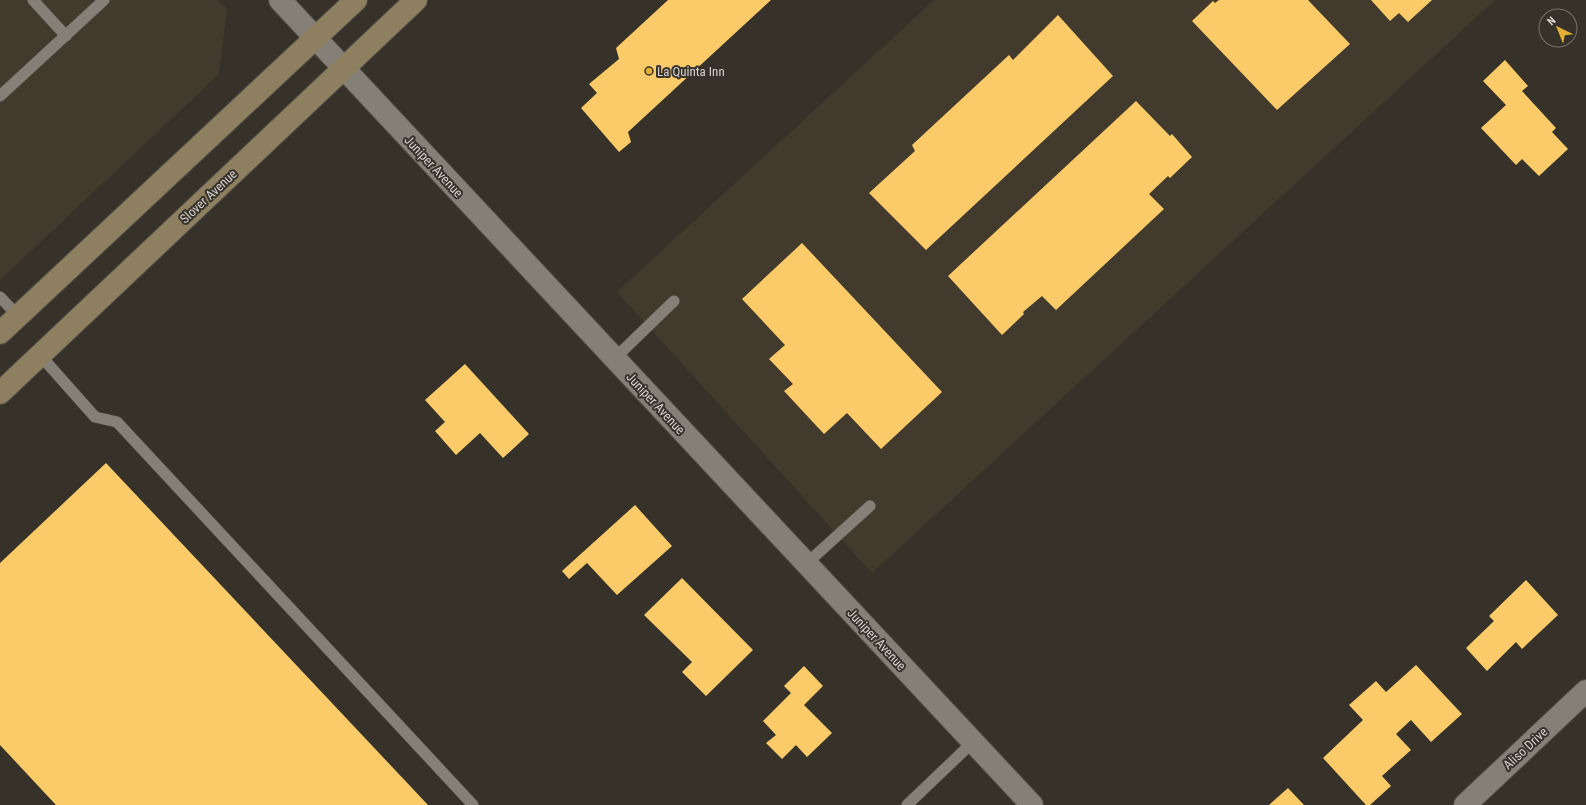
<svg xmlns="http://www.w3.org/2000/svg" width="1586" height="805" font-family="'Roboto Condensed',sans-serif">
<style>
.built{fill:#423b2d}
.building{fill:#facb68}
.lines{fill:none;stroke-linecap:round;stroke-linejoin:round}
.lane-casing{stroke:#514e47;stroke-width:12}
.street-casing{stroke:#514e47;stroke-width:24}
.secondary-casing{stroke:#514e47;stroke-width:24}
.lane{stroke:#858077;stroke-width:11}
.street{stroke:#858077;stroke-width:22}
.secondary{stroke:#8d7f60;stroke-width:22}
.poi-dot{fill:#e2ae34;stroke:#36322a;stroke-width:1.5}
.labels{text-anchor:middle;stroke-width:4;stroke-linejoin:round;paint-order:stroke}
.poi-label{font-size:13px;fill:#d5d2cd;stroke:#36322a;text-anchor:start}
.street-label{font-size:13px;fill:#d5d2cd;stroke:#36322a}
</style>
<rect width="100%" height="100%" fill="#36322a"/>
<path class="built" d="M0,0h218l9,9 -8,65 -219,206z
M934,0h561l-623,573 -255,-281z"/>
<path class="building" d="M668,0h103l-143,132 3,10 -12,10 -38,-44 16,-15 -8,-9 30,-25 -3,-11z
M1219,0h89l42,44 -73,66 -85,-89 21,-20 2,2z
M1371,0h61l-24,22 -9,-9 -9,8z
M1058,15l55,61 -187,174 -57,-57 46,-42 -3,-6 97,-90 4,5z
M1505,60l23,26 -6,5 34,37 -4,4 16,17 -29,27 -17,-17 -6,6 -35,-37 25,-23 -23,-24z
M1136,101l34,35 2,-2 20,23 -22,21 -2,-2 -19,18 15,15 -108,101 -14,-14 -19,16 1,2 -22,21 -54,-59z
M802,243l140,149 -61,57 -34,-36 -23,21 -40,-43 9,-7 -24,-25 16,-14 -43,-46z
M465,364l64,70 -26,24 -23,-25 -24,22 -21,-24 10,-9 -20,-22z
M106,463l322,342h-372l-56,-60v-182z
M635,505l37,41 -55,49 -30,-32 -18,16 -7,-8z
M682,578l71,72 -47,46 -24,-24 10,-10 -48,-47z
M1526,580l32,35 -36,34 -6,-7 -29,29 -21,-23 28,-27 -5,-5z
M1416,665l46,49 -31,28 -20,-22 -15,14 15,16 -29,26 9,10 -21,19h-4l-43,-47 40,-38 -14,-15 27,-24 10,11z
M804,666l19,20 -19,19 28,28 -25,24 -11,-12 -14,14 -16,-16 10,-8 -13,-14 28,-28 -7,-7z
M1288,788l16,17h-35z"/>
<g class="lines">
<defs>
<path id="lane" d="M33,0l33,36
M0,96l104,-96
M0,297l18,19
M40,355l55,62 22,5 356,383
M614,359l60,-58
M806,564l64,-58
M907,805l66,-63"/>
<path id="street" d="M280,0l752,805
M1465,805l121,-114"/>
<path id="secondary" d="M0,333l356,-333
M0,393l416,-393"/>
</defs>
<use href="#lane" class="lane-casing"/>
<use href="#street" class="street-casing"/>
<use href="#secondary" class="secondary-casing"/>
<use href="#lane" class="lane"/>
<use href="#street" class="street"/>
<use href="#secondary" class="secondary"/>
</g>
<circle class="poi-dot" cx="649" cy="71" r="4"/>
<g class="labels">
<g class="poi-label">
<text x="657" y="76">La Quinta Inn</text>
</g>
<g class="street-label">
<text transform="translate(434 166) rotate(47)" y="5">Juniper Avenue</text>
<text transform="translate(208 196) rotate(-43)" y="5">Slover Avenue</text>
<text transform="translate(656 403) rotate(47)" y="5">Juniper Avenue</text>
<text transform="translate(877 639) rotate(47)" y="5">Juniper Avenue</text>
<text transform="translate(1525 748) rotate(-43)" y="5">Aliso Drive</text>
</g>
</g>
<g transform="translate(1558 28) rotate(317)"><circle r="19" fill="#36322a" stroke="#76726b"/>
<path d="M0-3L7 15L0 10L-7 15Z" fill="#e2ae34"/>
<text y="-6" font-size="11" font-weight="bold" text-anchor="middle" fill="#d5d2cd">N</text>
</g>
</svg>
